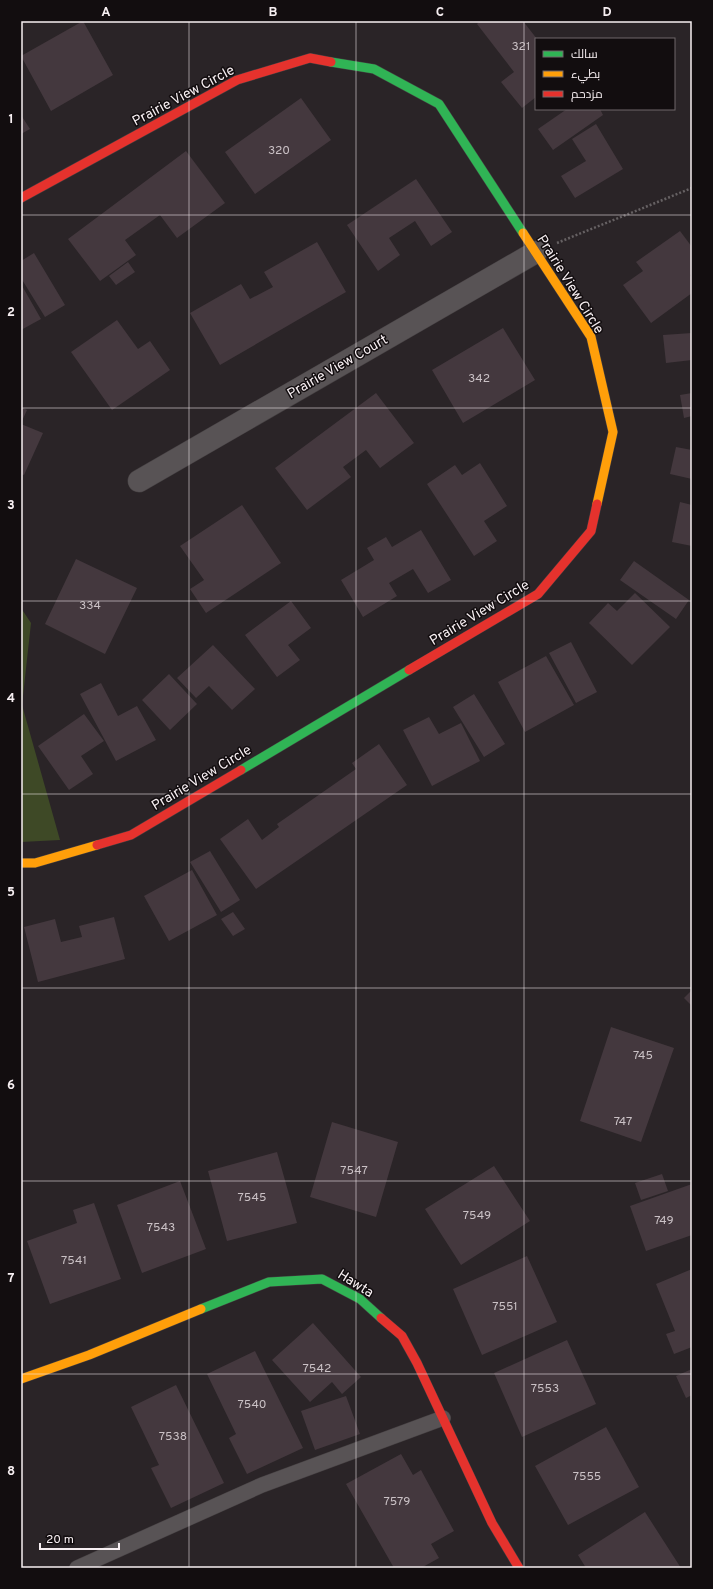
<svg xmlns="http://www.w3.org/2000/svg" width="713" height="1589" font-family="Overpass,Cairo,sans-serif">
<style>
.green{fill:#3e4926}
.building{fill:#44383e}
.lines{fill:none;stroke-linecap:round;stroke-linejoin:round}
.lane-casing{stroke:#443f41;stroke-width:16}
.street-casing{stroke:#443f41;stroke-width:23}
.fast-casing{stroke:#443f41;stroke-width:10}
.slow-casing{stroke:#443f41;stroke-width:10}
.jam-casing{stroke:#443f41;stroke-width:10}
.path{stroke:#666163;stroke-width:2.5;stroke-dasharray:2 2;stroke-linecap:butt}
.lane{stroke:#585355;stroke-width:15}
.street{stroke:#585355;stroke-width:22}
.fast{stroke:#30b455;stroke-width:9}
.slow{stroke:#ff9f0a;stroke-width:9}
.jam{stroke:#e5322d;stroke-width:9}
.grid{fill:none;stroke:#f7eff2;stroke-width:1;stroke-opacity:0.55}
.labels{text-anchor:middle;stroke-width:3;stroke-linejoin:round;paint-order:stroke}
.number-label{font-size:12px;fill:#cac1c5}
.street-label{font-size:14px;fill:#f7eff2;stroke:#120d0f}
.neatline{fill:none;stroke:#f7eff2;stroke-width:1.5}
.grid-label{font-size:13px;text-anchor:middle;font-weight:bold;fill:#f7eff2}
</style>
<rect width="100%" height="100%" fill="#2a2427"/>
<path class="green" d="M21,608l10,15 -9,82 38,135 -39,2z"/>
<path class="building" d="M83,21l30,54 -62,36 -30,-55z
M480,21h43l14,18 -1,58 -14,11 -21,-26 13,-10 -37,-48z
M301,98l30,42 -76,54 -30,-42z
M567,109h33l3,6 -50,35 -15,-21z
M21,115l9,14 -9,5z
M596,124l27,45 -48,29 -14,-22 25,-15 -14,-22z
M186,151l39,52 -48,35 -17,-23 -35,25 11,15 -36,26 -32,-42z
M416,179l36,53 -21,14 -16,-25 -26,17 11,17 -22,16 -31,-46z
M680,231l12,16v27l-2,1 2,3v15l-41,30 -28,-38 20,-14 -7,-9z
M317,242l29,50 -126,73 -30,-52 51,-29 9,15 23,-12 -9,-15z
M34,253l31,52 -20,12 -24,-39v-17z
M128,262l7,10 -19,13 -7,-9z
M21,284l20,35 -20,11z
M117,320l21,29 12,-8 20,29 -58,40 -41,-58z
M503,328l32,52 -72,43 -31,-53z
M692,333v27l-26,3 -3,-28z
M376,393l38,50 -34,25 -14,-18 -23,17 8,10 -44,33 -32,-42z
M692,393v23l-8,2 -4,-23z
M21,407l6,3 -6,13z
M21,424l22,9 -19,42 -3,-1z
M676,447l16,3v29l-22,-5z
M480,463l27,43 -23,15 13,20 -23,15 -47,-72 28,-19 7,10z
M680,502l12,3v41l-20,-4z
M242,505l39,58 -75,50 -16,-24 14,-9 -24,-34z
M421,530l30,50 -23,13 -15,-24 -24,14 8,13 -34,21 -22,-37 33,-20 -7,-12 19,-11 6,10z
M76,559l61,29 -32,66 -60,-30z
M634,561l55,39 -13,19 -56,-39z
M635,593l35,34 -38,38 -43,-42 19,-20 9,8z
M291,601l20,27 -23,17 12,15 -23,17 -32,-42z
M571,642l26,50 -21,11 -27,-50z
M213,645l42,44 -23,21 -23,-24 -13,12 -19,-20z
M546,656l28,49 -49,27 -27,-50z
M169,674l28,30 -27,26 -28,-30z
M101,683l17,33 19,-10 19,34 -40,21 -36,-67z
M474,694l31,50 -21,13 -31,-50z
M84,714l20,27 -23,15 12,18 -24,16 -31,-44z
M429,717l10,17 22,-11 19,38 -48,25 -29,-56z
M379,744l28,41 -151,104 -36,-50 28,-20 14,21 17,-13 -2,-3 79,-55 -4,-6z
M210,851l30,49 -19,12 -31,-50z
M192,870l25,45 -48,26 -25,-45z
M233,912l12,17 -12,7 -12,-17z
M114,917l11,42 -87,23 -14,-55 31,-8 6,23 21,-5 -3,-11z
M692,990v16l-8,-8z
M611,1027l63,21 -33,94 -61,-21z
M332,1122l66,20 -22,75 -66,-20z
M277,1152l20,71 -70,18 -19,-70z
M494,1166l36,55 -69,44 -36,-56z
M662,1174l6,17 -27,9 -6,-17z
M180,1181l26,68 -64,24 -25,-68z
M692,1184v51l-46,16 -16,-45z
M94,1203l27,76 -71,25 -23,-63 50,-18 -4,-13z
M527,1256l30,66 -75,33 -29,-66z
M692,1269v78l-18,7 -8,-20 9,-3 -19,-47z
M313,1323l48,54 -19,17 -10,-12 -22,20 -38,-42z
M567,1340l29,64 -74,33 -28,-64z
M255,1351l48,97 -56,26 -18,-36 7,-4 -29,-60z
M692,1369v26l-6,3 -10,-22z
M176,1385l48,98 -53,25 -20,-40 8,-3 -28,-58z
M346,1396l14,38 -45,16 -14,-39z
M606,1427l33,60 -71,38 -33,-59z
M401,1454l12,21 8,-5 33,61 -23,13 8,14 -18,10h-27l-48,-84z
M645,1512l36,56h-95l-8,-13z"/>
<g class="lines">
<defs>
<path id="lane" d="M77,1568l185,-83 181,-67"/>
<path id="street" d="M139,481l397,-229"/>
<path id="fast" d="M331,62l43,7 65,35 84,129
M241,770l168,-100
M201,1309l68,-27 53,-3 38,20 21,19"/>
<path id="slow" d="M523,233l68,104 22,95 -16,72
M21,863h14l62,-18
M21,1379l68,-24 112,-46"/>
<path id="jam" d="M21,198l216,-118 73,-22 21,4
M409,670l129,-76 53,-63 6,-27
M97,845l34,-10 110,-65
M381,1318l21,18 15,27 75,160 27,45"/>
</defs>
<use href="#lane" class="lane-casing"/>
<use href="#street" class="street-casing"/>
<use href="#fast" class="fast-casing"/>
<use href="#slow" class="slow-casing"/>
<use href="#jam" class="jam-casing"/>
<path class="path" d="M557,243l135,-55"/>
<use href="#lane" class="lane"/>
<use href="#street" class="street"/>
<use href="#fast" class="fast"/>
<use href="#slow" class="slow"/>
<use href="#jam" class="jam"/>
</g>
<path class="grid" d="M189,21v1547M356,21v1547M524,21v1547M21,215h671M21,408h671M21,601h671M21,794h671M21,988h671M21,1181h671M21,1374h671"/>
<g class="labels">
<g class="number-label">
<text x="521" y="50">321</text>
<text x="279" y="154">320</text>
<text x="479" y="382">342</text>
<text x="90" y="609">334</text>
<text x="643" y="1059">745</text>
<text x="623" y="1125">747</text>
<text x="354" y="1174">7547</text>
<text x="252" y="1201">7545</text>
<text x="477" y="1219">7549</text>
<text x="664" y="1224">749</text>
<text x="161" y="1231">7543</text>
<text x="74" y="1264">7541</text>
<text x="505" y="1310">7551</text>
<text x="317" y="1372">7542</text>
<text x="545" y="1392">7553</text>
<text x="252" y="1408">7540</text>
<text x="173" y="1440">7538</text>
<text x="587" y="1480">7555</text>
<text x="397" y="1505">7579</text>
</g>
<g class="street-label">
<text transform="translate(183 95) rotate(-28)" y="5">Prairie View Circle</text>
<text transform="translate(571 284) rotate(58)" y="5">Prairie View Circle</text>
<text transform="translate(337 366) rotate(-30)" y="5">Prairie View Court</text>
<text transform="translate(479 612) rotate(-31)" y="5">Prairie View Circle</text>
<text transform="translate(201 777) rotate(-31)" y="5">Prairie View Circle</text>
<text transform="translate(356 1283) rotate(32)" y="5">Hawta</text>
</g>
</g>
<rect width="713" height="1589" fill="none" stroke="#120d0f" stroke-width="44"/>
<rect x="535" y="38" width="140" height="72" fill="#120d0f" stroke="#6e676a"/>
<rect x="543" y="51" width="20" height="6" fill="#30b455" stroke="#6e676a"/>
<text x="571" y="58" font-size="12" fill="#f7eff2">سالك</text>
<rect x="543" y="71" width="20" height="6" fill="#ff9f0a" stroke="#6e676a"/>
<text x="571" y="78" font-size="12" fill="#f7eff2">بطيء</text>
<rect x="543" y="91" width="20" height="6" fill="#e5322d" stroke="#6e676a"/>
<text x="571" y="98" font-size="12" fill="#f7eff2">مزدحم</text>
<path d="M40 1543v6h79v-6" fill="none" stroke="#f7eff2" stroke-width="2"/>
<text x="46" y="1543" font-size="12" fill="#f7eff2" stroke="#120d0f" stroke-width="3" paint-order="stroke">20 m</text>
<rect x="22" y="22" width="669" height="1545" class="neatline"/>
<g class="grid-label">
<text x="106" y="16">A</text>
<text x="273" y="16">B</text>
<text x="440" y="16">C</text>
<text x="607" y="16">D</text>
<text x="11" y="123">1</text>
<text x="11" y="316">2</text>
<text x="11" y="509">3</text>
<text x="11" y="702">4</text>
<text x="11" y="896">5</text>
<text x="11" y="1089">6</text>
<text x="11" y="1282">7</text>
<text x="11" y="1475">8</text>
</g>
</svg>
